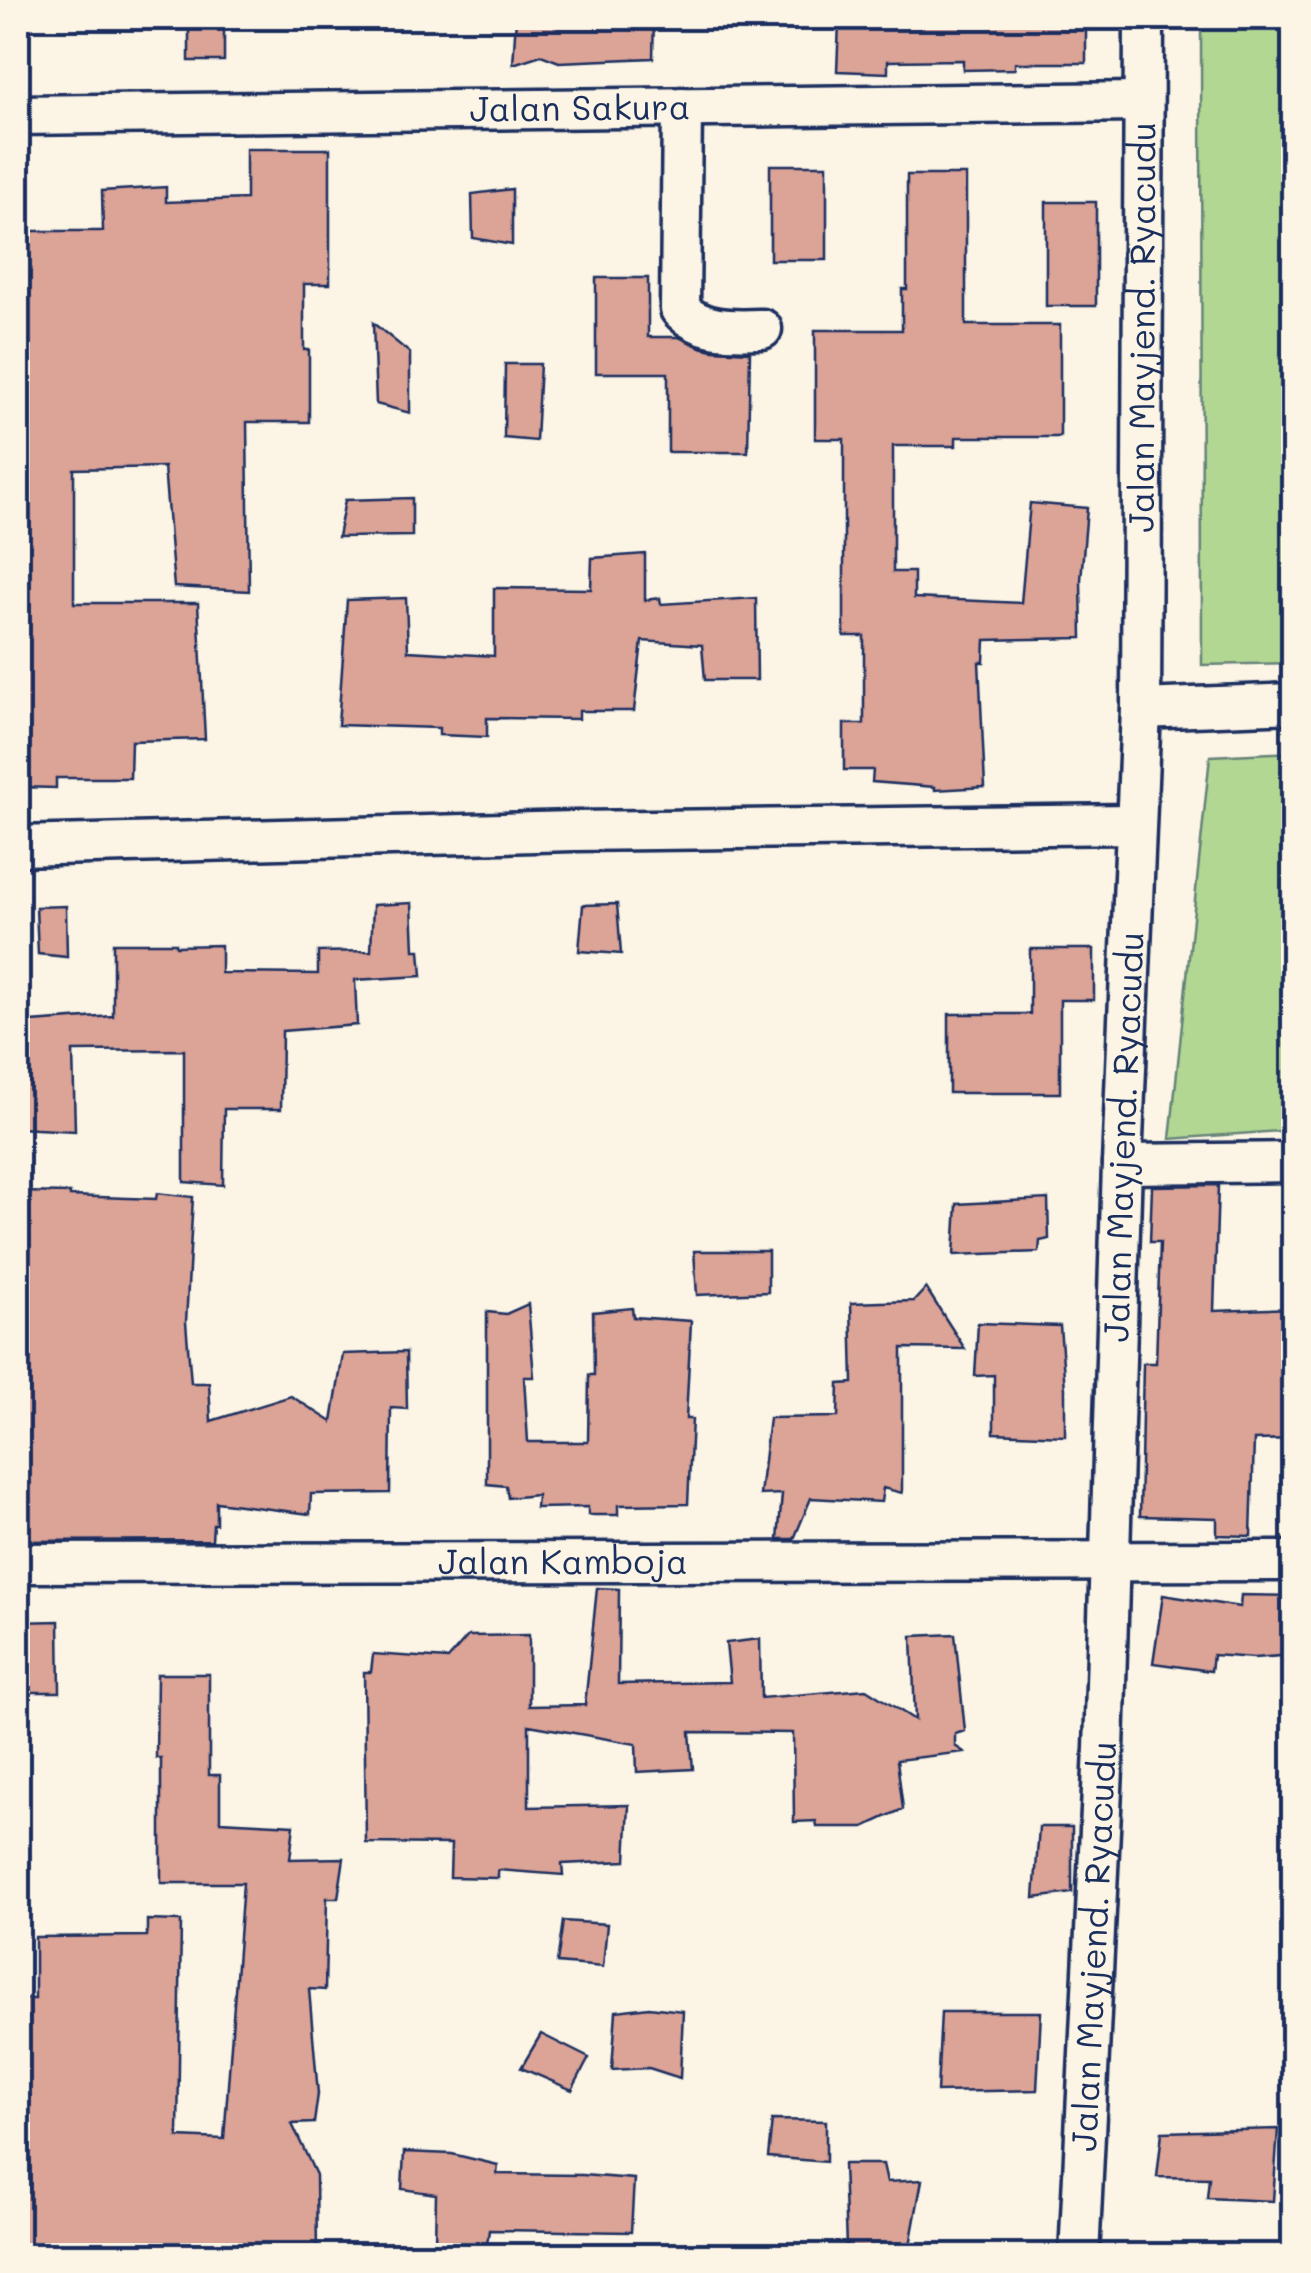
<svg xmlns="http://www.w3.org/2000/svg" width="1311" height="2273" font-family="Mali,sans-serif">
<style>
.green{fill:#b1d793;stroke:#668378;stroke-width:2.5}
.building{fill:#dca397;stroke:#1b2f5e;stroke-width:2.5}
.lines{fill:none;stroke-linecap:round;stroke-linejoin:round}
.street-casing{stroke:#1b2f5e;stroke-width:45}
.street{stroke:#fcf5e5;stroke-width:38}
.labels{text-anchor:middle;stroke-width:8;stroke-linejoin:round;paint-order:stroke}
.street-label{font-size:35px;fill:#1b2f5e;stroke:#fcf5e5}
</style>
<rect width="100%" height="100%" fill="#fcf5e5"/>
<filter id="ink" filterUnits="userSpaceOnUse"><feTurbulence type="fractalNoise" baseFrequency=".01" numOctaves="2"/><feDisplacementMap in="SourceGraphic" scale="20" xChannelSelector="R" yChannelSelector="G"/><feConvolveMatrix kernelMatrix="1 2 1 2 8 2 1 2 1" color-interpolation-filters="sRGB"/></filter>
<g filter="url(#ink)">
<path class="green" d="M1201,18h92v645l-91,2z
M1293,752v378l-123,9 40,-383z"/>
<path class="building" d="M189,18h35v43h-35z
M516,18h138l-1,40 -94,4 -18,-7 -28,9z
M906,18h180v45h-71v6l-52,1v-10l-75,1v12l-51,-2 2,-48 68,2z
M246,149h84v135h-26v66h5v72h-62l2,169 -75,-4 -10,-120 -90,2v134h124l7,136 -74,2 -1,37h-74v10l-38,-1v-340l7,1v-62h-7v-155h85l-1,-40 64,-4v15l80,-3z
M770,165h57v95h-57z
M907,175h59v150h94v112h-104v9h-63v126h21v26l107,5 9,-100 57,5 -6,72 1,58 -97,2 -1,22h-5l6,125 -50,3v-3l-63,-5 1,-12h-29v-46h20v-88h-20v-197h-29v-109h87v-41h5z
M512,189v56l-39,-7 -1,-44z
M1046,202h50v104h-50z
M596,278h52v59h31l21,10 13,3 37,2 -2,100h-80v-79h-72z
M373,323l37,30v60l-34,-9z
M505,364h35l-4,77 -32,-3z
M412,498v38l-74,1 7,-37z
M645,554v46l15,-2 1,6 95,-6 1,82h-52l-3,-35 -60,-4 -8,70h-55v8l-92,-1v19l-48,-2v-7l-101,-3 9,-125 59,-2 2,53 86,5v-68l97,1 1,-31z
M412,903l2,47h6l2,26 -67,4 2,45 -75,6 -1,78h-57l-1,76 -39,-3v-132l-111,1 2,80 -57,-3v-105l95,-7v-73h63v3l45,-1v28l97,1v-22l53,-1 2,-46z
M617,904l4,50 -42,-3 4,-46z
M66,906l1,51 -29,-3 -2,-47z
M1030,949h64v51h-34v93h-111v-79h81z
M1218,1185l-4,126 80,-3v131l-40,1 -3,96 -34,-1v-17l-77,-2 3,-153h13l4,-121h-10l2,-56z
M18,1192l52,1v3l86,3 1,-6 36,4 -7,125 5,61h18l2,38 80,-25 41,26 11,-68 63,-2 1,57 -16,-1 -1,85 -79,1 -1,20 -94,-12v22h-3l-1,16 -194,1z
M1048,1199l1,40 -9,2 -1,11 -85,3 3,-51z
M694,1251h74v41l-71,3z
M926,1288l39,61 -63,-1v145l-19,-5 -2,14 -70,-4 -17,41h-16l4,-45 -22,1 9,-77 69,-1 1,-33 14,-1 -2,-80 63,-2z
M528,1304l6,73h-10l4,65h60l1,-67h5l-1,-63 39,-4 1,9 58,4 -5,98h6l-4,85 -70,1v10h-30v-8l-52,1 1,-13 -29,3 -2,-12 -19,-2v-172l19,2z
M978,1323l82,3 5,63v47l-71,-3v-58l-19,1z
M597,1588l22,1 -1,95 112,-2 -4,-39 34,-4 1,59 105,-9 49,31 -3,-84 43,-2 10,97 -10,3v12l9,6 -67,8 6,49 -39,18h-47l-1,-6 -22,1 -1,-89 -103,-1 3,37 -56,3 -1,-28 -107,-19v82l100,-2 -3,56 -64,3 1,11 -65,-5v8l-48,-1 1,-33 -85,-1 -2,-171h7l2,-18 75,5 20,-23 61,-1v71l56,-1z
M1163,1595l77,12 1,-12 53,1v59l-40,3 -41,-3 -2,16 -58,-8z
M59,1621l1,71h-42v-70z
M157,1674h52v101h11v46l74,4 -4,34 54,-1 -6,40h-11l-2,92 -16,-1 9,105 -4,29 -22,1 24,51 1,79 -99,-13v15h-200l1,-97h-1v-160h17v-62l112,-1v-16l34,1 -3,216 46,2 19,-256h-82v-125h-5z
M1039,1827h33v66l-38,5z
M563,1921l44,3 -4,43 -46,-4z
M649,2007l34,4 -3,67 -31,-10 -37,2 4,-59z
M941,2012h100l-4,78 -100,2z
M541,2034l48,24 -17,32 -51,-22z
M772,2120l54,1v41l-58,-5z
M1278,2129l-5,72 -66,-3 2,-20 -52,-1 5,-45z
M404,2152l48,2 46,11 -1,9 85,1 52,4 -3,53 -142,-2 -2,14h-52l1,-50 -34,-5z
M843,2164h40l4,18 35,-2 -13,71 -63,-4z"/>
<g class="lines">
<defs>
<g id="street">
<path d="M682,107l-2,202c20,23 54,21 82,20"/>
<path id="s1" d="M18,115l1125,-13"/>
<path d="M1141,709l153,-6"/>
<path d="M18,846l556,-15 561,-7"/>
<path d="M1122,1164l172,-2"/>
<path id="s2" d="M18,1563l1276,-2"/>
<path id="s3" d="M1079,2256l25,-507 18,-585 19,-455 3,-691"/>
</g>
</defs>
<use href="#street" class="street-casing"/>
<use href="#street" class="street"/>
</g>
</g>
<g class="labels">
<g class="street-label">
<text dy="12" stroke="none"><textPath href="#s1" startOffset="562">Jalan Sakura</textPath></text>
<text dy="12" stroke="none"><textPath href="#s3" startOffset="1930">Jalan Mayjend. Ryacudu</textPath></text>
<text dy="12" stroke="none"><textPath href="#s3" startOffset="1120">Jalan Mayjend. Ryacudu</textPath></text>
<text dy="12" stroke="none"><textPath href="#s2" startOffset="545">Jalan Kamboja</textPath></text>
<text dy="12" stroke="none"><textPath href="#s3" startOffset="310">Jalan Mayjend. Ryacudu</textPath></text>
</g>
</g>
<rect width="1311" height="2273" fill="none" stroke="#fcf5e5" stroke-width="60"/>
<rect x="30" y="30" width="1251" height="2213" fill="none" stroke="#1b2f5e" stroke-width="4" filter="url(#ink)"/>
</svg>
